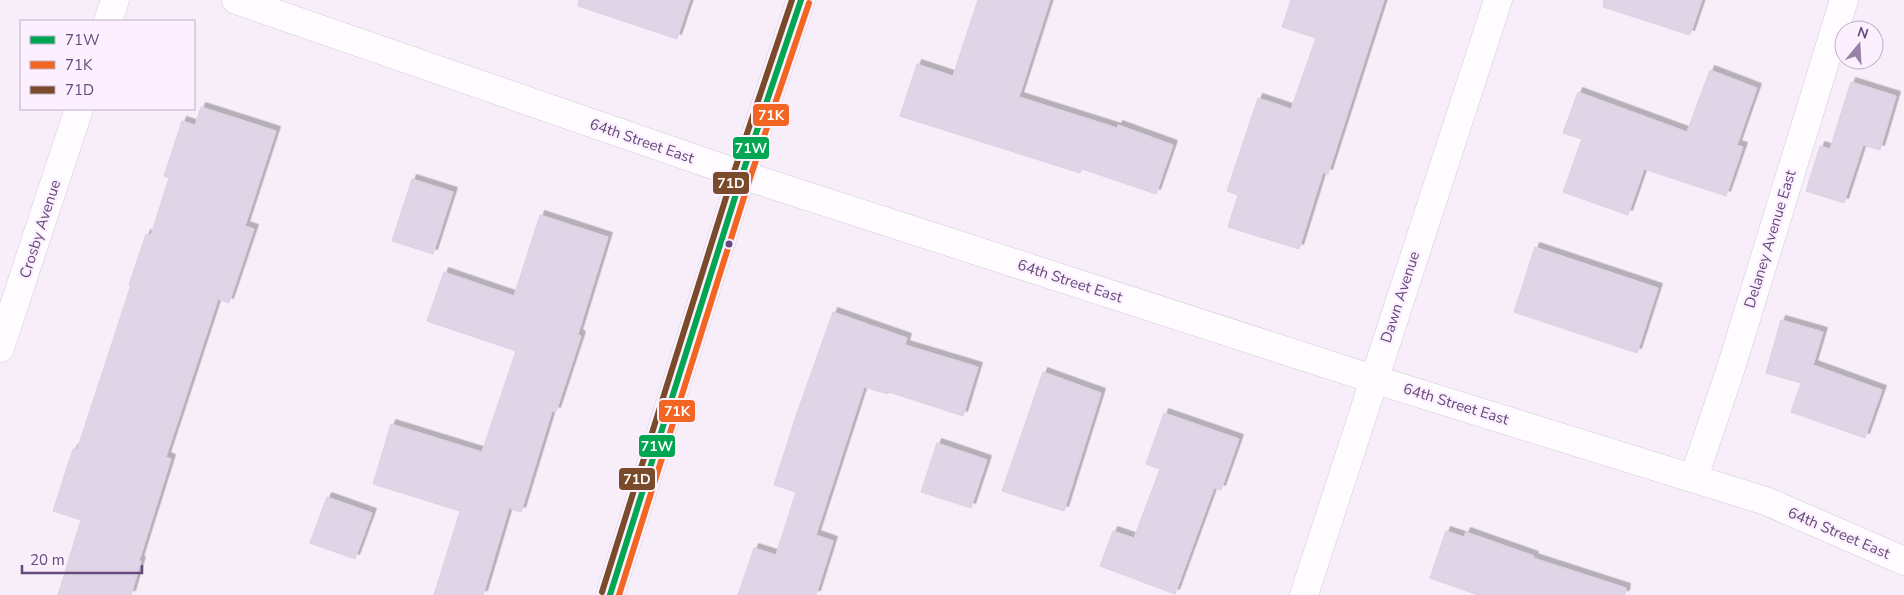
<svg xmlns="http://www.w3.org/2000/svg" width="1904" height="595" font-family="'Nunito Sans',sans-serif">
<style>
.building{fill:#e0d5e6;stroke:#dccfe2;filter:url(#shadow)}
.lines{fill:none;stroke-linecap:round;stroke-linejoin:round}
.minor-casing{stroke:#d3cad9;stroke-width:29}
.minor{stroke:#fefcfe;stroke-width:28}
.bus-1-casing{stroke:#fcf0ff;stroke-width:10}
.bus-2-casing{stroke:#fcf0ff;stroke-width:10}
.bus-3-casing{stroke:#fcf0ff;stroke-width:10}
.bus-1{stroke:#00a651;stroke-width:6}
.bus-2{stroke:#f26522;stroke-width:6}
.bus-3{stroke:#7a4b2a;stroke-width:6}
.bus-dot{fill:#654a7b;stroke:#fcf0ff;stroke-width:2}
.labels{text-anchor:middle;stroke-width:4.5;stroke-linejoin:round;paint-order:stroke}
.street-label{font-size:15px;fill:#654a7b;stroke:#fcf0ff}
.line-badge{stroke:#fcf0ff;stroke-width:2}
.badge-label{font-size:14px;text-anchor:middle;font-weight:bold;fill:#fff}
</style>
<defs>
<filter id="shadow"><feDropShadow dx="4.5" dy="-4.5" stdDeviation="0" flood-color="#0004"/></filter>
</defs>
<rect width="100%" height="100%" fill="#f7eef9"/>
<path class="building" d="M579,0h111l-13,39 -99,-33z
M978,0h72l-31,97 98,31 1,-3 55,20 -17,49 -74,-25 -2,4 -180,-57 17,-52 36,12z
M1291,0h93l-56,174 -5,-2 -24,77 -71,-22 10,-32 -11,-4 31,-93 33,11 25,-71 -34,-11z
M1604,0h98l-12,35 -87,-28z
M1710,70l47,18 -20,57 6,2 -17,49 -82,-27 -16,46 -65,-23 19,-53 -19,-6 15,-41 109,40z
M1851,82l45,14 -16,54 -17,-5 -19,58 -38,-12 14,-45 10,3z
M201,107l75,24 -31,95 9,3 -25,74 -11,-4 -52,158 5,2 -32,102h2l-10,34h-73l23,-75 -28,-9 20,-62 4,1 54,-165h-2l17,-51 5,1 18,-57 -5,-2 18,-55 13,4z
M412,179l41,13 -20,62 -41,-13z
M540,215l68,22 -30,97 3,2 -25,76 -4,-1 -31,101 -12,-4 -26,87h-49l26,-84 -87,-27 18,-60 91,28 34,-101 -89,-30 17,-49 70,24z
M1535,247l123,41 -21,65 -123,-41z
M833,312l74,26 -2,7 73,22 -15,49 -74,-24 -1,2 -24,-7 -48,148 17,6 -17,54h-78l16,-47 22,7 20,-63 -22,-7 23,-72z
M1781,320l42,12 -10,33 69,25 -17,48 -74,-26 10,-29 -35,-10z
M1043,372l58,21 -37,118 -62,-20z
M1164,413l75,26 -18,51 -7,-2 -39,106 -75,-28 13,-35 21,7 26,-69 -14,-5z
M937,443l50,17 -16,48 -50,-16z
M327,497l45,16 -17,46 -45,-16z
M1446,531l18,6 2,-5 68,24 -1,2 93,30 -1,7h-147l-48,-17z"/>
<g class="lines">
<defs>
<path id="minor" d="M236,0l506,175 631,204 393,122 138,60
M108,21l7,-21
M0,348l79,-239
M1694,477l36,-106 114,-371
M610,595l132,-420 59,-175
M1304,595l194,-595"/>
</defs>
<use href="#minor" class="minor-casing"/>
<use href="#minor" class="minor"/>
<defs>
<path id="bus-1" d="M610,595l132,-420 59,-175"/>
<path id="bus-2" d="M619,595l131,-417 59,-175"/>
<path id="bus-3" d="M602,592l132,-420 58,-172"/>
</defs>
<use href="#bus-1" class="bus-1-casing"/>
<use href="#bus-2" class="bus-2-casing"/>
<use href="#bus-3" class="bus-3-casing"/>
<use href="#bus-1" class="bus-1"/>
<use href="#bus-2" class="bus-2"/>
<use href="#bus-3" class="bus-3"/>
</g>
<circle class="bus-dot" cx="729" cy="244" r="4.5"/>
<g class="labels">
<g class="street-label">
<text transform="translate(642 141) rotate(19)" y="5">64th Street East</text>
<text transform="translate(40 229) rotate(-72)" y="5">Crosby Avenue</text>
<text transform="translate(1770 239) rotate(-73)" y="5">Delaney Avenue East</text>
<text transform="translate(1070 281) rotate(18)" y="5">64th Street East</text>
<text transform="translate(1400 297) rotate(-72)" y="5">Dawn Avenue</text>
<text transform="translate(1456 404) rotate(17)" y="5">64th Street East</text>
<text transform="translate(1839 533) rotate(23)" y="5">64th Street East</text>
</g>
</g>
<g class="line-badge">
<rect x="752" y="103" width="38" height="24" rx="5" fill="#f26522"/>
<rect x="732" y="136" width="38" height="24" rx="5" fill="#00a651"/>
<rect x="712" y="171" width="38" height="24" rx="5" fill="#7a4b2a"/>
<rect x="658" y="399" width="38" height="24" rx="5" fill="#f26522"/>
<rect x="638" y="434" width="38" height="24" rx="5" fill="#00a651"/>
<rect x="618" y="467" width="38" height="24" rx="5" fill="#7a4b2a"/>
</g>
<g class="badge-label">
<text x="771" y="120">71K</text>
<text x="751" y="153">71W</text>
<text x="731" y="188">71D</text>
<text x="677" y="416">71K</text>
<text x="657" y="451">71W</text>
<text x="637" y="484">71D</text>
</g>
<rect x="20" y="20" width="175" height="90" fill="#fcf0ff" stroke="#c0aeca"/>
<rect x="30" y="36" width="25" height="8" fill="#00a651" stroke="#c0aeca"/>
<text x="65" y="45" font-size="15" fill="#654a7b">71W</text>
<rect x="30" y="61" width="25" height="8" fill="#f26522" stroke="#c0aeca"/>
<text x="65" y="70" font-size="15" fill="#654a7b">71K</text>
<rect x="30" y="86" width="25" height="8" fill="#7a4b2a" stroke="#c0aeca"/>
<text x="65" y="95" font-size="15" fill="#654a7b">71D</text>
<g transform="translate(1859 45) rotate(18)"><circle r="24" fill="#fcf0ff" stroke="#c0aeca"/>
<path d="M0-4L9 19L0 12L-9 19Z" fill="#9883a7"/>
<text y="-8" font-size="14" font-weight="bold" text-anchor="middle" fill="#654a7b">N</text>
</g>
<path d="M22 565v8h120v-8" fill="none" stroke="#654a7b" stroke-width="2.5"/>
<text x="30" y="565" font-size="15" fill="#654a7b" stroke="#fcf0ff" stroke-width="4" paint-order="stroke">20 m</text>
</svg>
